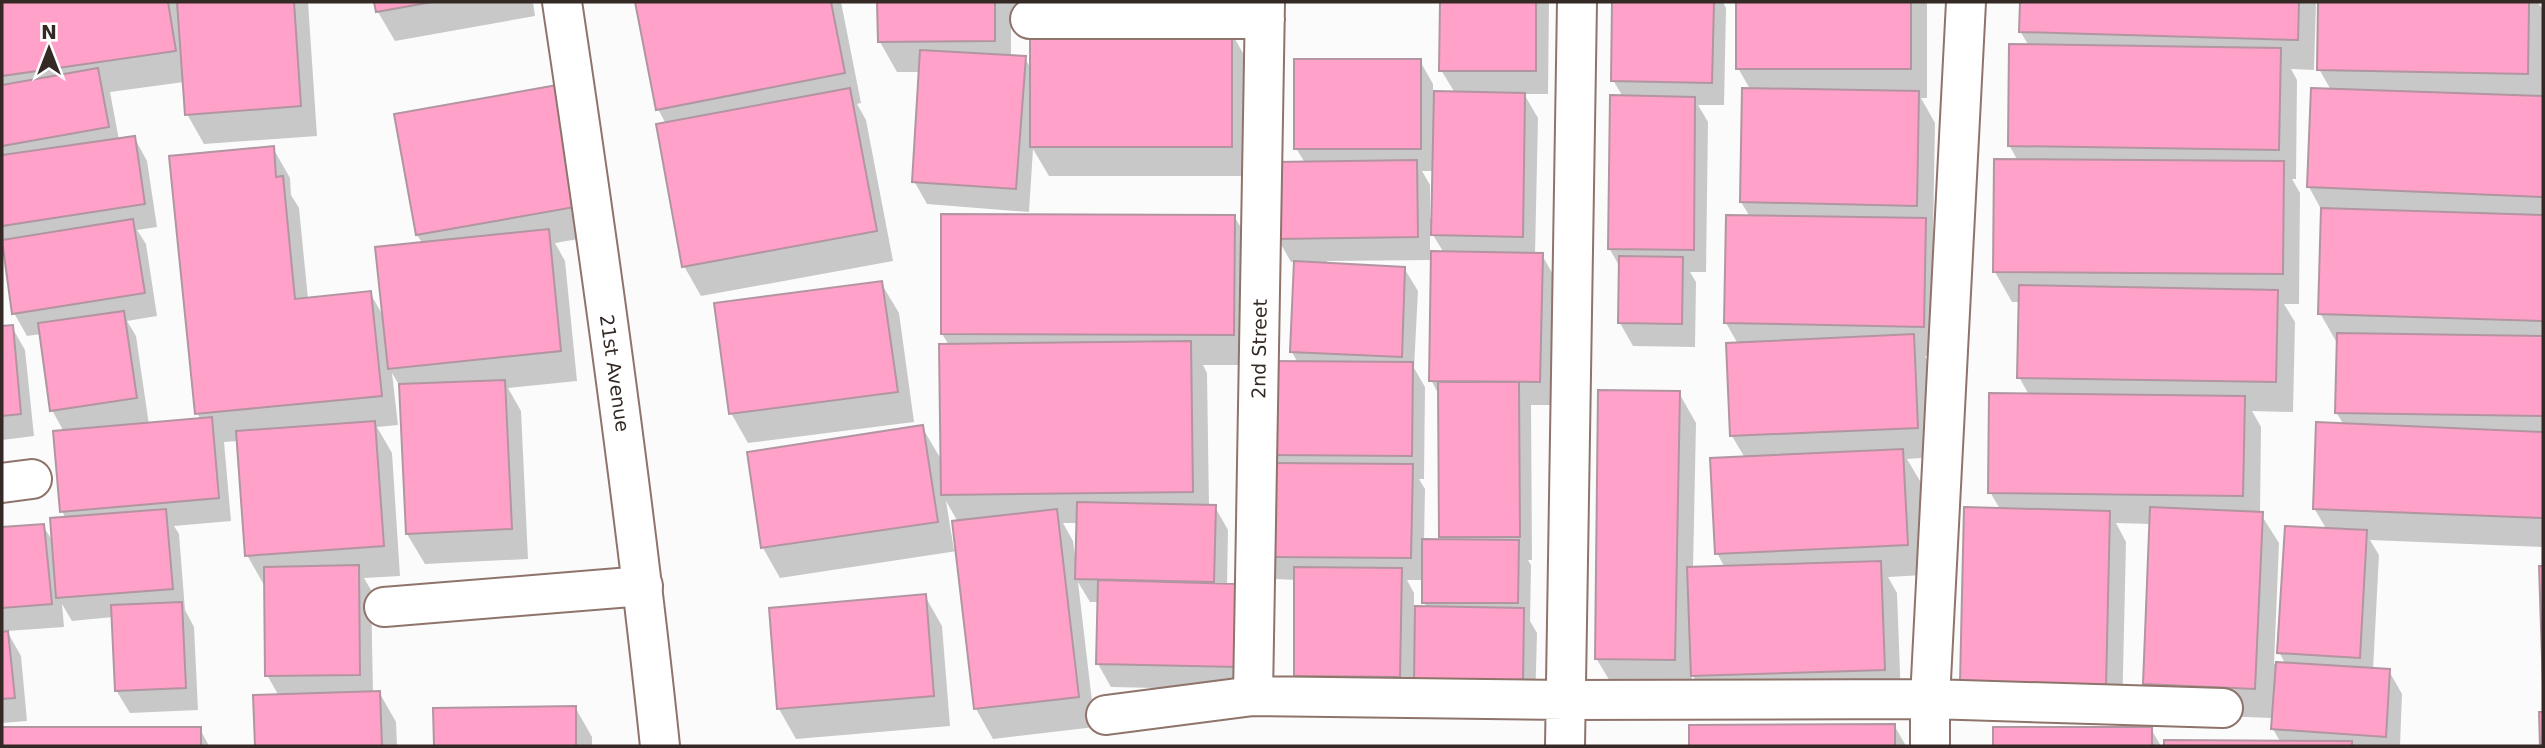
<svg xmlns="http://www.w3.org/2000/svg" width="2545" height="748" font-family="'DejaVu Sans',sans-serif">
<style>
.shadow{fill:#0003;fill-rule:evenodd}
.building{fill:#ffa1c9;stroke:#b295a0;stroke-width:2}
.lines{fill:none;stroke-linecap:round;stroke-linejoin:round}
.street-casing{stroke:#8e746a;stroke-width:42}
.secondary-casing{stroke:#8e746a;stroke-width:42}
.street{stroke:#fff;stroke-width:38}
.secondary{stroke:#fff;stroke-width:38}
.labels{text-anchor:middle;stroke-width:6;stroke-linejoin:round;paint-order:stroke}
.street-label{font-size:19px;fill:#342924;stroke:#fff}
</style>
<rect width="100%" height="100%" fill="#fbfbfb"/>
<path class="shadow" d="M2,2h306l9,134 -113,8 -17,-30 -3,-32 -74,10 9,48 15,-3 13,24 10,66 -20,3 9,14 11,72 -30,5 9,15 13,89 52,-5 -4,-7 76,-265 17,30 1,17 8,13 9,91 62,-6 15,26 38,-75 -6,-9 -21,-120 166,-29 40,149 -47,8 10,18 12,120 -69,7 13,23 7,148 -103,5 -18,-30 -6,-146 -9,-15 6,52 -21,2 15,26 8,123 -36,2 7,12 2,103 6,-1 17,30 1,24h-140l-2,-49 24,-1 -12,-21 -1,-90h-2l-17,-30 -9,-114 -14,1 7,79 -57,5 5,8 6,76 9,17 4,83 -68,3 -14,-23 -3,-73 -41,4 -10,-17 2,23 -57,4 14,25 6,65 -25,2v-194l41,-3 11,17 12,-24 -4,-8 2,-79 -12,-22 -11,-76 -14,2 -13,-23 -10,-62h-2z
M376,2h157l2,14 -140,25 -17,-29z
M636,2h205l20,101 -4,1 9,16 27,141 -192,35 -17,-30 -18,-142 -8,-15z
M879,2h367l-2,38 -9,-1 13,23v114h-199l-16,-27 -4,63 -102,-8 -13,-23 7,-109h-24l-17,-30zM1011,16l7,11 14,5v39l-7,-13 -14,-1z
M1442,2l107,1 -1,91h-24l14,24 -3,137h7l13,23 -2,127h-22l1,155h-4l3,5 -1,56 7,12 -2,74 -106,-2 -16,-28 -1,23 -103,-2 -14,-23 1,-95 -21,-1 -13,-23 2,-92 34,-101 -6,-11 3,-90h-4l-13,-23 27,-76 -9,-15 124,-87 13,23v9h22l-14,-23zM1422,171h12l-1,47h-3v-33zM1430,230l14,23h-14zM1433,260l-2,120 8,15 1,142 3,4h-19l1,-52 -6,-10h5l1,-92 -11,-19 4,-77 -14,-23 -77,-4v-3zM1407,580h17v22l3,6h-13v-15z
M1614,2h109l3,6 -2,97h-26l10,17 -2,150h-16l6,10 -1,65 -62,-1 -13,-23v-56l-11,-19 14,-151 -10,-17z
M1738,2h189v96h-6l14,25 -2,110 10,16 -3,107h-15l6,10 3,91 -27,2 13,22 4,94 -36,2 9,16 4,106 -191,6 -18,-31 -1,16 -77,-2 -18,-30 83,-265 17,30 -3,146 32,-1 -8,-15 28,-95 -13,-22 6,-92 -12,-21 24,-106 -9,-15 9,-113 -12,-21z
M2021,2h295l-2,68 -23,-1 6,11 -1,99h-4l8,14 -1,111h-15l11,18 -2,90 -41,-1 9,16 -1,86 19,30 -5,121 12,1 -7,-13 48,-122 -13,-22 30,-83 -8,-13 1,-69 -17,-30 2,-102 -13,-24 22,-97 -12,-21 1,-67h218l5,8v537l-173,-7 9,15 -6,115 16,1 13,23 -2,52h-235v-5l116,2 -8,-14v-11l-111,-4 -18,-30 7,-160 -35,-1 10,19 -4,174 -132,-224 39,-97 -10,-18 1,-75h-8l-17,-30 23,-111 -9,-16 20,-99 -9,-15z
M1234,216l18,30 -1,119h-48l4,8 2,134h6l13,23 -1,56 23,104 -139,-3 -13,-23 1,-62h-9l-12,-20 17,145 -102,12 -17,-30 -19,-158 -177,27 -17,-30 -14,-94 173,-27 20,34 7,-116 -7,-11zM946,501l12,21 -1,28h-3zM1063,523h15l-1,32h-2l-2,-14z
M881,283l18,30 15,109 -166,21 -17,-30z
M12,327l13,23 9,86 -32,4v-112z
M925,596l17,30 8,100 -154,13 -17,-30 -8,-100z
M575,707l17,30v9h-157v-37z
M1894,725l12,21h-215v-20z
M2,729h198l9,17h-207z
M1995,729h156l10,17h-166z"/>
<path class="building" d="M2,2h166l8,49 -174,25z
M177,2h117l7,104 -116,9z
M374,2h58l-56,10z
M635,2h196l14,71 -189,37z
M877,2h118v39l-117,1z
M1440,2h96v69h-97z
M1612,2h102l-2,81 -101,-2z
M1736,2h175v67h-175z
M2020,2h279l-1,38 -279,-8z
M2318,2h211l-1,72 -211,-4z
M1030,30h202v117h-202z
M2009,44l272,4 -2,102 -271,-4z
M920,50l106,6 -10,133 -104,-7z
M1294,59h127v90h-127z
M98,68l11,59 -107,19v-61z
M563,84l23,121 -170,30 -22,-121z
M850,88l27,143 -195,36 -26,-143z
M1742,88l177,3 -2,115 -177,-4z
M2311,88l232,8v101l-236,-10z
M1434,91l91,2 -2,144 -92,-2z
M1610,95l85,2 -1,153 -86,-1z
M135,136l10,68 -143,22v-71z
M274,146l2,31 7,-1 12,123 76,-8 11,105 -187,18 -26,-258z
M1994,159l290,2 -1,113 -290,-2z
M1417,160l1,77 -142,2 -1,-77z
M2321,208l222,7v106l-225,-7z
M941,214l294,1 -1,120 -293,-1z
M1726,215l200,3 -2,109 -200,-4z
M133,219l12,74 -133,21 -10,-74z
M549,229l12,122 -173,18 -13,-122z
M1431,251l112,2 -3,129 -111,-1z
M1619,256l64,1 -1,67 -64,-1z
M1294,261l111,6 -3,90 -112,-5z
M882,281l16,111 -169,22 -15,-111z
M2019,285l259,5 -2,92 -259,-4z
M124,311l13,87 -87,13 -12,-88z
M13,325l8,89 -19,2v-90z
M2337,333l206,3v80l-208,-3z
M1914,334l4,94 -188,8 -4,-93z
M1191,341l2,151 -252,3 -2,-151z
M1259,361l154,1 -1,94 -154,-1z
M505,380l7,149 -106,5 -7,-150z
M1438,382h81l1,155h-81z
M1598,390l82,1 -5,269 -80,-1z
M1989,393l256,3 -2,100 -255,-3z
M212,417l7,81 -159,14 -7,-81z
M375,421l9,125 -139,10 -9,-125z
M2316,422l227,10v86l-230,-9z
M923,425l15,97 -177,26 -14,-96z
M1903,449l5,96 -193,9 -5,-96z
M1262,463l151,1 -2,94 -151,-1z
M1077,502l139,3 -2,77 -139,-3z
M1964,507l146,4 -4,176 -146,-5z
M2150,507l113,5 -8,177 -112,-5z
M166,509l7,80 -117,9 -6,-80z
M1057,509l22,188 -105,12 -22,-188z
M44,524l8,80 -50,4v-81z
M2285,526l82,4 -7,128 -83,-5z
M1422,539l97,1 -1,63h-96z
M1881,561l4,109 -194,6 -4,-109z
M359,565l1,110 -95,1 -1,-109z
M2539,566h4v122z
M1294,567l108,1 -2,109 -106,-1z
M1098,580l142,4 -2,83 -142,-3z
M926,594l8,102 -157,13 -8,-101z
M182,602l4,86 -71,3 -4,-86z
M1415,606l109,2 -1,76 -109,-2z
M8,631l7,67 -13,1v-67z
M2276,662l114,7 -4,68 -115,-8z
M380,691l2,55h-127l-2,-51z
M576,706v40h-142l-1,-38z
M2539,712h4v34h-3z
M1895,724v22h-206v-21z
M2,727h199v19h-199z
M1993,727h159v19h-159z
M2164,740l188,1v5h-188z"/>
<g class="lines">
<defs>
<path id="street" d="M1030,19h235
M2,483l30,-4
M384,607l259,-21
M1253,696l12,-694
M1106,715l147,-19 312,4 365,-1 293,9
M1565,746l12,-744
M1930,746v-47l36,-697"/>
<path id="secondary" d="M562,2c37,247 72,495 98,744"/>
</defs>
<use href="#street" class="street-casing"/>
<use href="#secondary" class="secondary-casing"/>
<use href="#street" class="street"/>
<use href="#secondary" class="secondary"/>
</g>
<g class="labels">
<g class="street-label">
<text transform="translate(1259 349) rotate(-89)" y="7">2nd Street</text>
<text transform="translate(615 373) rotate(82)" y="7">21st Avenue</text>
</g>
</g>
<rect width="2545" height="748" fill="none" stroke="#342924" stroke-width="7"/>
<g transform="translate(49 49)" stroke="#ffffff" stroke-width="5" paint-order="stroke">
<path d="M0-5L12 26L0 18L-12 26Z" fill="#342924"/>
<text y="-10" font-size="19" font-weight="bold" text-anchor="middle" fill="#342924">N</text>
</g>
</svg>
